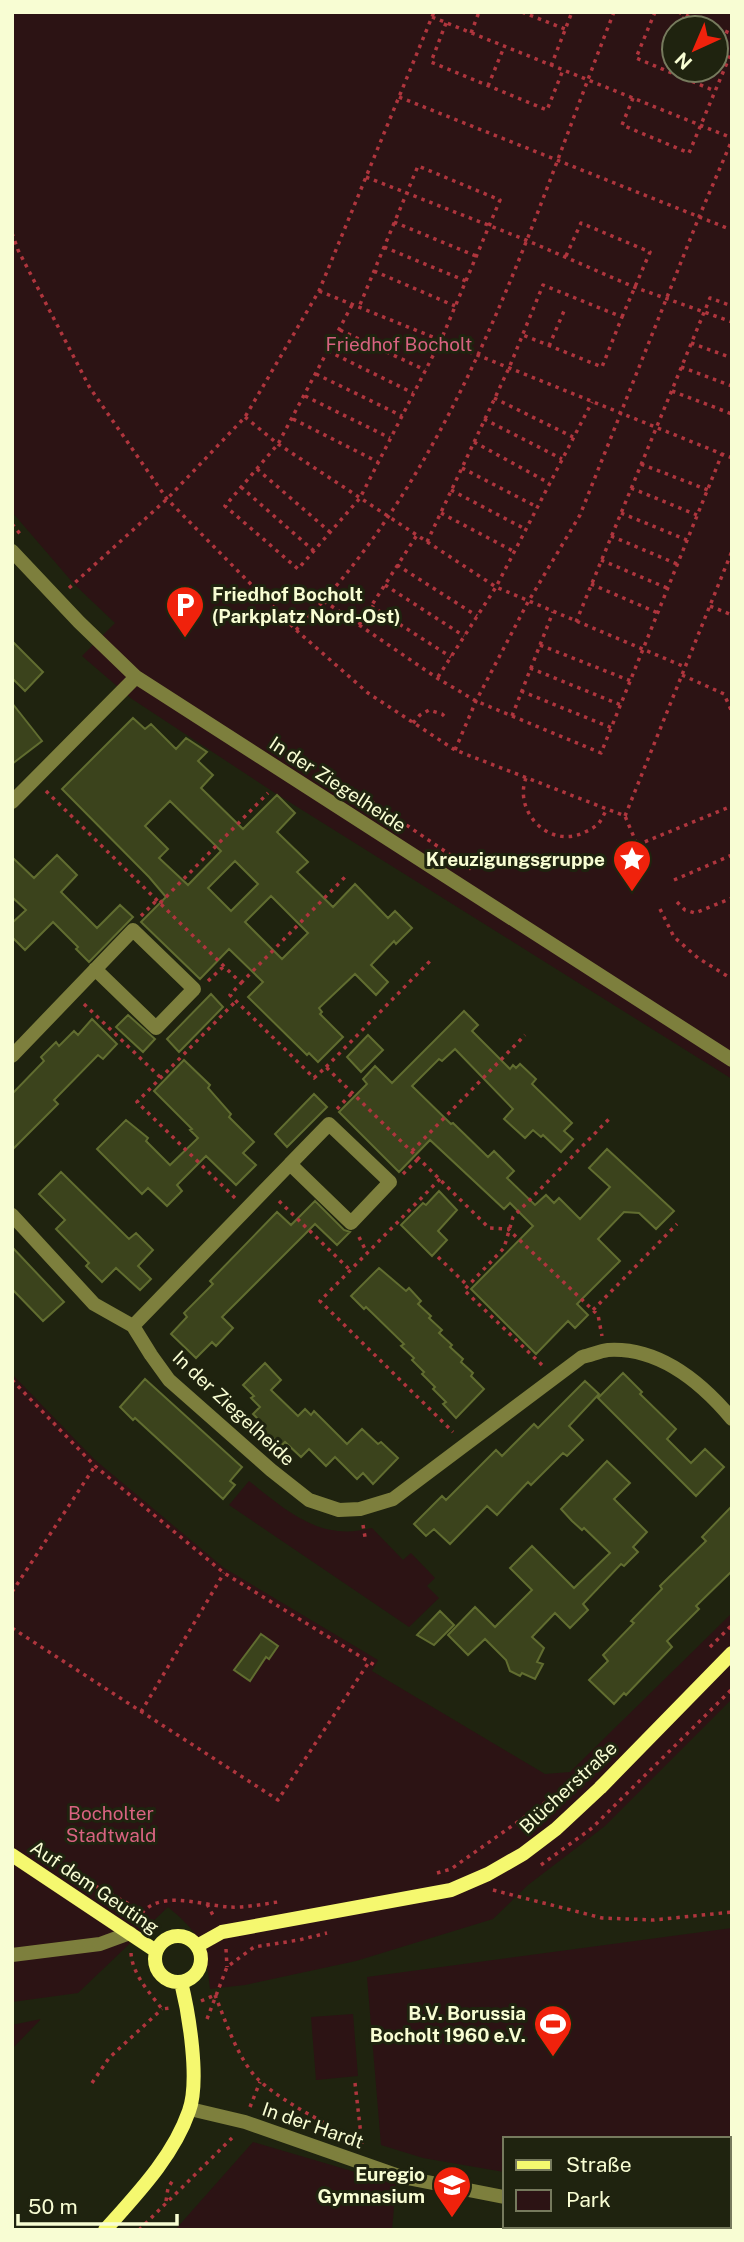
<svg xmlns="http://www.w3.org/2000/svg" width="744" height="2242" font-family="'Public Sans',sans-serif">
<style>
.green{fill:#2c1314;fill-rule:evenodd}
.building{fill:#3b431c;stroke:#616d30;stroke-width:2;fill-rule:evenodd}
.lines{fill:none;stroke-linecap:round;stroke-linejoin:round}
.path{stroke:#af353d;stroke-width:3.5;stroke-dasharray:3.5 5;stroke-linecap:butt}
.street{stroke:#7d7f3d;stroke-width:14}
.secondary{stroke:#f5f86f;stroke-width:14}
.labels{text-anchor:middle;stroke-width:6;stroke-linejoin:round;paint-order:stroke}
.park-label{font-size:19px;fill:#d96381;stroke:#1f230f}
.poi-label{font-size:19px;font-weight:bold;fill:#f8fdd3;stroke:#1f230f;text-anchor:end}
.street-label{font-size:19px;fill:#f8fdd3;stroke:#1f230f}
</style>
<rect width="100%" height="100%" fill="#1f230f"/>
<path class="green" d="M12,12h720v1067l-457,-286 -143,-94 -50,-43 33,-33 -41,-39 -62,-72zM674,28h42v42h-42z
M12,1374l82,85 130,109 154,92 -6,11 173,103 25,-2 162,-159v86l-127,127 -77,59 -35,34 -137,42 -111,24 -35,4c-4,-42 -9,-55 -42,-82l-90,86 -66,9z
M249,1481c38,30 71,61 123,47l31,32 8,-7 24,25 -8,8 12,12 -30,29 -180,-122z
M732,1928v279h-4v-68h-224v33l-81,-14 -42,-13 -14,-168z
M353,2014l5,62 -42,4 -5,-63z
M41,2019l-29,30v-24z
M253,2142l143,42 -4,46h-217z"/>
<path class="building" d="M12,641l31,31 -18,19 -13,-13z
M12,703l30,38 -30,23z
M133,718l12,11 6,-5 25,25 10,-11 21,14 -9,9 15,14 -12,13 42,41 34,-34 18,18 -18,19 31,30 -11,10 36,35 22,-23 33,34 7,-7 17,17 -16,16 -2,-3 -23,24 17,17 -12,13 -21,-21 -36,34 3,4 -2,2 23,23 -25,25 -9,-9 -2,2 -59,-58 15,-15 -34,-33 -29,30 -59,-57 25,-25 -17,-20 -87,-88zM170,801l51,50 -33,34 -29,-27 9,-9 -23,-23zM235,861l23,23 -27,27 -23,-23zM271,896l37,37 -26,26 -37,-37z
M57,855l20,20 -16,17 36,36 23,-23 13,12 -44,45 -13,-13 2,-2 -25,-25 -28,28 -13,-13v-14l14,-13 -14,-13v-40l22,21z
M211,994l12,13 -44,45 -12,-13z
M464,1011l14,14 -6,6 38,38 3,-4 3,3 4,-4 16,15 -4,5 40,39 -8,8 9,8 -12,13 -18,-17 -2,2 -8,-7 -8,8 -21,-19 9,-10 -58,-60 -13,12 -3,-2 -27,27 39,38 2,-1 35,34 6,-6 20,20 -7,7 28,27 11,-10 8,8 5,-5 21,21 30,-32 -21,-19 18,-19 67,62 -18,18 -17,-16 -15,-1 -26,27 22,22 -43,43 11,11 -13,13 -7,-7 -32,33 -65,-65 62,-63 -23,-23 -6,6 -74,-69 -31,32 -60,-60 28,-28 -4,-5 12,-13 17,17z
M128,1015l27,24 -12,13 -27,-25z
M92,1019l25,25 -14,15 -5,-4 -44,45 4,4 -46,46v-56l32,-33 -3,-4 15,-15 3,4 15,-15 4,4z
M368,1035l15,15 -22,22 -14,-15z
M184,1060l26,25 -2,3 23,26 -2,3 25,25 -11,11 13,12 -20,20 -30,-29 -29,29 5,6 -15,15 -19,-18 -6,6 -45,-45 29,-29 22,18 -2,3 24,24 28,-27 -8,-8 2,-1 -38,-38z
M314,1094l13,13 -40,40 -12,-13z
M61,1172l68,67 7,-6 17,17 -15,16 13,13 -11,11 -24,-22 -14,14 -16,-16 3,-3 -33,-34 9,-9 -26,-26z
M439,1191l18,19 -19,21 9,9 -15,16 -31,-31 22,-22 3,2z
M315,1201l29,29 6,2 -13,13 -22,-21 -93,93 11,11 -17,18 -4,-4 -16,16 -25,-24 16,-17 -3,-4 29,-29 -3,-3 67,-69 14,13z
M12,1247l52,55 -21,19 -31,-32z
M379,1268l27,23 3,-3 12,13 -3,3 13,12 -2,2 13,12 -3,3 13,12 -2,2 13,12 -2,3 12,11 -2,3 13,13 -28,29 -13,-14 3,-2 -13,-13 2,-2 -13,-13 2,-2 -12,-12 2,-2 -13,-12 3,-2 -38,-37 -2,2 -13,-13z
M265,1363l16,17 -10,10 27,26 7,-7 6,6 3,-4 33,33 15,-15 16,15 3,-2 17,16 -25,26 -10,-11 -6,6 -22,-22 -9,9 -17,-17 -8,8 -16,-15 -4,4 -7,-7 -2,2 -17,-15 5,-5 -7,-7 7,-7 -9,-9 3,-2 -11,-11z
M623,1373l19,19 -2,2 36,35 -9,10 24,24 14,-14 19,18 -28,29 -98,-98z
M145,1379l97,88 -12,14 5,4 -12,14 -88,-81 -2,2 -13,-13z
M585,1381l14,13 -30,32 14,14 -16,16 -4,-3 -32,32 -3,-3 -31,33 -10,-9 -37,38 -16,-15 -8,7 -12,-12 28,-28 4,4 50,-50 6,6 32,-32 4,4z
M607,1461l23,22 -16,16 33,33 -14,15 5,5 -14,14 -3,-2 -38,40 5,6 -18,18 -15,-15 -23,24 12,11 -7,14 6,2 -8,15 -13,-6 -2,3 -10,-5 -4,-11 -21,-21 -17,16 -20,-20 27,-28 20,20 37,-37 -22,-22 22,-22 42,42 36,-35 -26,-25 -2,2 -10,-9 -11,-12z
M732,1506v65l-36,35 3,3 -32,32 5,6 -46,48 -2,-2 -10,11 -25,-24 19,-19 -5,-6 31,-32 -3,-2 31,-32 -2,-3 46,-45 -4,-4z
M440,1611l14,14 -20,20 -17,-10z
M261,1634l17,12 -9,13 -3,-2 -16,24 -16,-11z"/>
<g class="lines">
<path class="path" d="M522,12l43,17
M655,12l-19,46 79,33
M678,12l54,22
M432,17l300,121
M446,23l-15,39 116,48 16,-40
M680,28l5,-13
M471,33l8,-21
M669,53l5,-12
M551,66l21,-54
M488,86l16,-39
M399,97l333,133
M633,98l-11,27 67,28 43,-102
M366,177l160,63 108,47 98,35
M394,222l82,34
M12,233l6,17 72,138 77,111 129,131 72,63 87,57 170,66 22,52
M384,247l82,34
M566,256l15,-33 69,29 -28,65
M374,271l81,35
M319,291l413,167
M352,305l-74,139 -53,62 73,63 62,-71 81,-158 59,-140 -82,-34 -59,141
M340,330l85,40
M691,343l41,15
M549,346l15,-35
M328,351l85,42
M681,367l51,19
M316,374l86,42
M672,391l60,23
M305,396l85,42
M494,398l79,39
M245,417l33,27 218,143 189,80
M293,419l85,43
M484,419l78,40
M474,442l75,41
M641,464l67,26
M462,468l75,39
M257,469l73,63
M241,487l73,64
M631,488l66,27
M451,490l74,39
M441,513l72,38
M621,513l66,27
M12,524l9,11
M611,536l66,28
M427,542l82,-174 34,-83 79,32 -20,50 -79,-32
M601,560l66,28
M397,565l80,51
M591,584l67,29
M385,585l79,51
M69,588l98,-89 78,-82 74,-126 115,-279
M324,601l113,77 39,23 125,52 121,-299
M371,606l80,51
M710,606l22,9
M576,622l134,-324 22,8
M359,625l58,-90
M296,630c166,-168 233,-403 318,-618
M540,645l91,36
M530,668l91,37
M682,675l42,19 8,18
M438,677l58,-90 96,-185
M521,691l91,37
M512,716l41,-104
M413,723l7,-8 9,-5 13,4 3,3
M455,750l21,-49 52,-99 52,-87 119,-298 33,-77
M327,776l50,29 94,64
M526,778c-13,34 24,72 59,54 5,-2 10,-5 14,-9 3,-4 5,-9 8,-14
M46,791l195,192 -11,12 84,83 12,-11 163,161 19,1 90,86 4,21
M625,816l107,-265
M637,845l95,-39
M674,880l58,-25
M677,902l8,8 10,3 37,-15
M160,903l108,-110
M660,909l14,28 24,21 34,21
M141,916l16,-16
M208,981l16,-15
M241,983l106,-108
M84,1004l77,74
M326,1067l107,-109
M337,1109l15,-16
M412,1151l113,-116
M403,1174l16,-16
M440,1179l-120,122 133,131
M235,1198l-98,-96 99,-101
M279,1201l71,69
M359,1237l8,16
M438,1257l30,29
M593,1310l84,-86
M542,1365l-78,-75 40,-42 9,-31 97,-99
M12,1380l83,86 129,107 152,93
M363,1525l2,12
M12,1592l83,-126
M12,1628l266,172 91,-138
M710,1647l22,-22
M141,1712l83,-139
M541,1865l51,-37 140,-139
M437,1873l14,-4 119,-84 13,-6
M88,1882l54,29
M493,1890l109,28 52,2 78,-8
M207,1904l8,15
M137,1920c18,-33 62,-15 92,-13 15,1 34,-3 49,-5
M226,1949l1,18
M131,1953c1,21 19,40 31,56l8,-1
M215,1995c11,27 24,68 46,87 26,23 64,40 94,58
M201,2001l14,-6
M207,2019l20,-52 27,-20 45,-7 28,-7
M92,2083l17,-25 53,-49
M355,2083l7,61
M250,2107l10,-25
M166,2201l2,-13 5,-8
M139,2230l93,-92"/>
<path class="street" d="M12,551l67,71 57,55 596,383
M12,802l124,-125
M12,1056l121,-126 61,59 -38,39 -61,-59
M12,1215l82,89 39,22 18,29 18,25 102,90 38,30 30,10 21,-1 33,-10 189,-142c9,-2 18,-6 26,-7 51,-3 93,32 124,69
M133,1326l157,-162 61,59 39,-41 -61,-58 -39,40
M12,1955l88,-11 30,-11
M190,2109l55,13 157,55 102,20
M703,2226l21,4"/>
<path class="secondary" d="M12,1855l144,96
M155 1959a23 23 0 1 1 46 0a23 23 0 1 1-46 0Z
M197,1946l25,-14 229,-42 37,-16 35,-20 33,-25 44,-41 132,-135
M105,2230c32,-36 68,-73 84,-119 11,-30 0,-97 -8,-129"/>
</g>
<defs>
<symbol id="parking-pin" viewBox="-11 -11 22 30"><path d="M0 17L-7.5 6A9.5 9.5 0 1 1 7.5 6Z" fill="#f0220c" stroke="#1f230f"/><path d="M-3.5-5.5H1a3.5 3.5 0 0 1 0 7H-1V5.5H-3.5ZM-1-3.4V-.6H.8a1.4 1.4 0 0 0 0-2.8Z" fill="#fff"/></symbol>
<symbol id="sight-pin" viewBox="-11 -11 22 30"><path d="M0 17L-7.5 6A9.5 9.5 0 1 1 7.5 6Z" fill="#f0220c" stroke="#1f230f"/><path d="M0-6L1.8-2.2L6-1.7L2.9 1.2L3.7 5.4L0 3.3L-3.7 5.4L-2.9 1.2L-6-1.7L-1.8-2.2Z" fill="#fff"/></symbol>
<symbol id="stadium-pin" viewBox="-11 -11 22 30"><path d="M0 17L-7.5 6A9.5 9.5 0 1 1 7.5 6Z" fill="#f0220c" stroke="#1f230f"/><path d="M0-5a6.5 5 0 1 0 0 10a6.5 5 0 1 0 0-10ZM-3.5-1.8h7v3.6h-7Z" fill="#fff"/></symbol>
<symbol id="school-pin" viewBox="-11 -11 22 30"><path d="M0 17L-7.5 6A9.5 9.5 0 1 1 7.5 6Z" fill="#f0220c" stroke="#1f230f"/><path d="M0-5L7-2L0 1L-7-2ZM-4 1L0 2.5L4 1V4Q0 6-4 4Z" fill="#fff"/></symbol>
</defs>
<g fill-rule="evenodd">
<use href="#parking-pin" x="163" y="583" width="44" height="60"/>
<use href="#sight-pin" x="610" y="837" width="44" height="60"/>
<use href="#stadium-pin" x="531" y="2002" width="44" height="60"/>
<use href="#school-pin" x="430" y="2163" width="44" height="60"/>
</g>
<g class="labels">
<g class="park-label">
<text x="399" y="351">Friedhof Bocholt</text>
<text x="111" y="1820">Bocholter<tspan x="111" dy="22">Stadtwald</tspan></text>
</g>
<g class="poi-label">
<text x="212" y="601" text-anchor="start">Friedhof Bocholt<tspan x="212" dy="22">(Parkplatz Nord-Ost)</tspan></text>
<text x="605" y="866">Kreuzigungsgruppe</text>
<text x="526" y="2020">B.V. Borussia<tspan x="526" dy="22">Bocholt 1960 e.V.</tspan></text>
<text x="425" y="2181">Euregio<tspan x="425" dy="22">Gymnasium</tspan></text>
</g>
<g class="street-label">
<text transform="translate(338 784) rotate(33)" y="7">In der Ziegelheide</text>
<text transform="translate(234 1408) rotate(43)" y="7">In der Ziegelheide</text>
<text transform="translate(568 1787) rotate(-43)" y="7">Blücherstraße</text>
<text transform="translate(95 1887) rotate(34)" y="7">Auf dem Geuting</text>
<text transform="translate(313 2125) rotate(19)" y="7">In der Hardt</text>
</g>
</g>
<rect width="744" height="2242" fill="none" stroke="#f8fdd3" stroke-width="28"/>
<rect x="503" y="2137" width="228" height="91" fill="#1f230f" stroke="#767a5d" stroke-width="2"/>
<rect x="516" y="2160" width="35" height="10" fill="#f5f86f" stroke="#767a5d" stroke-width="2"/>
<text x="566" y="2172" font-size="21" fill="#f8fdd3">Straße</text>
<rect x="516" y="2190" width="35" height="21" fill="#2c1314" stroke="#767a5d" stroke-width="2"/>
<text x="566" y="2207" font-size="21" fill="#f8fdd3">Park</text>
<g transform="translate(695 49) rotate(224)"><circle r="33" fill="#1f230f" stroke="#767a5d" stroke-width="2"/>
<path d="M0-5L12 26L0 18L-12 26Z" fill="#f0220c"/>
<text y="-10" font-size="19" font-weight="bold" text-anchor="middle" fill="#f8fdd3">N</text>
</g>
<path d="M18 2214v10h159v-10" fill="none" stroke="#f8fdd3" stroke-width="3.5"/>
<text x="28" y="2214" font-size="21" fill="#f8fdd3" stroke="#1f230f" stroke-width="5" paint-order="stroke">50 m</text>
</svg>
